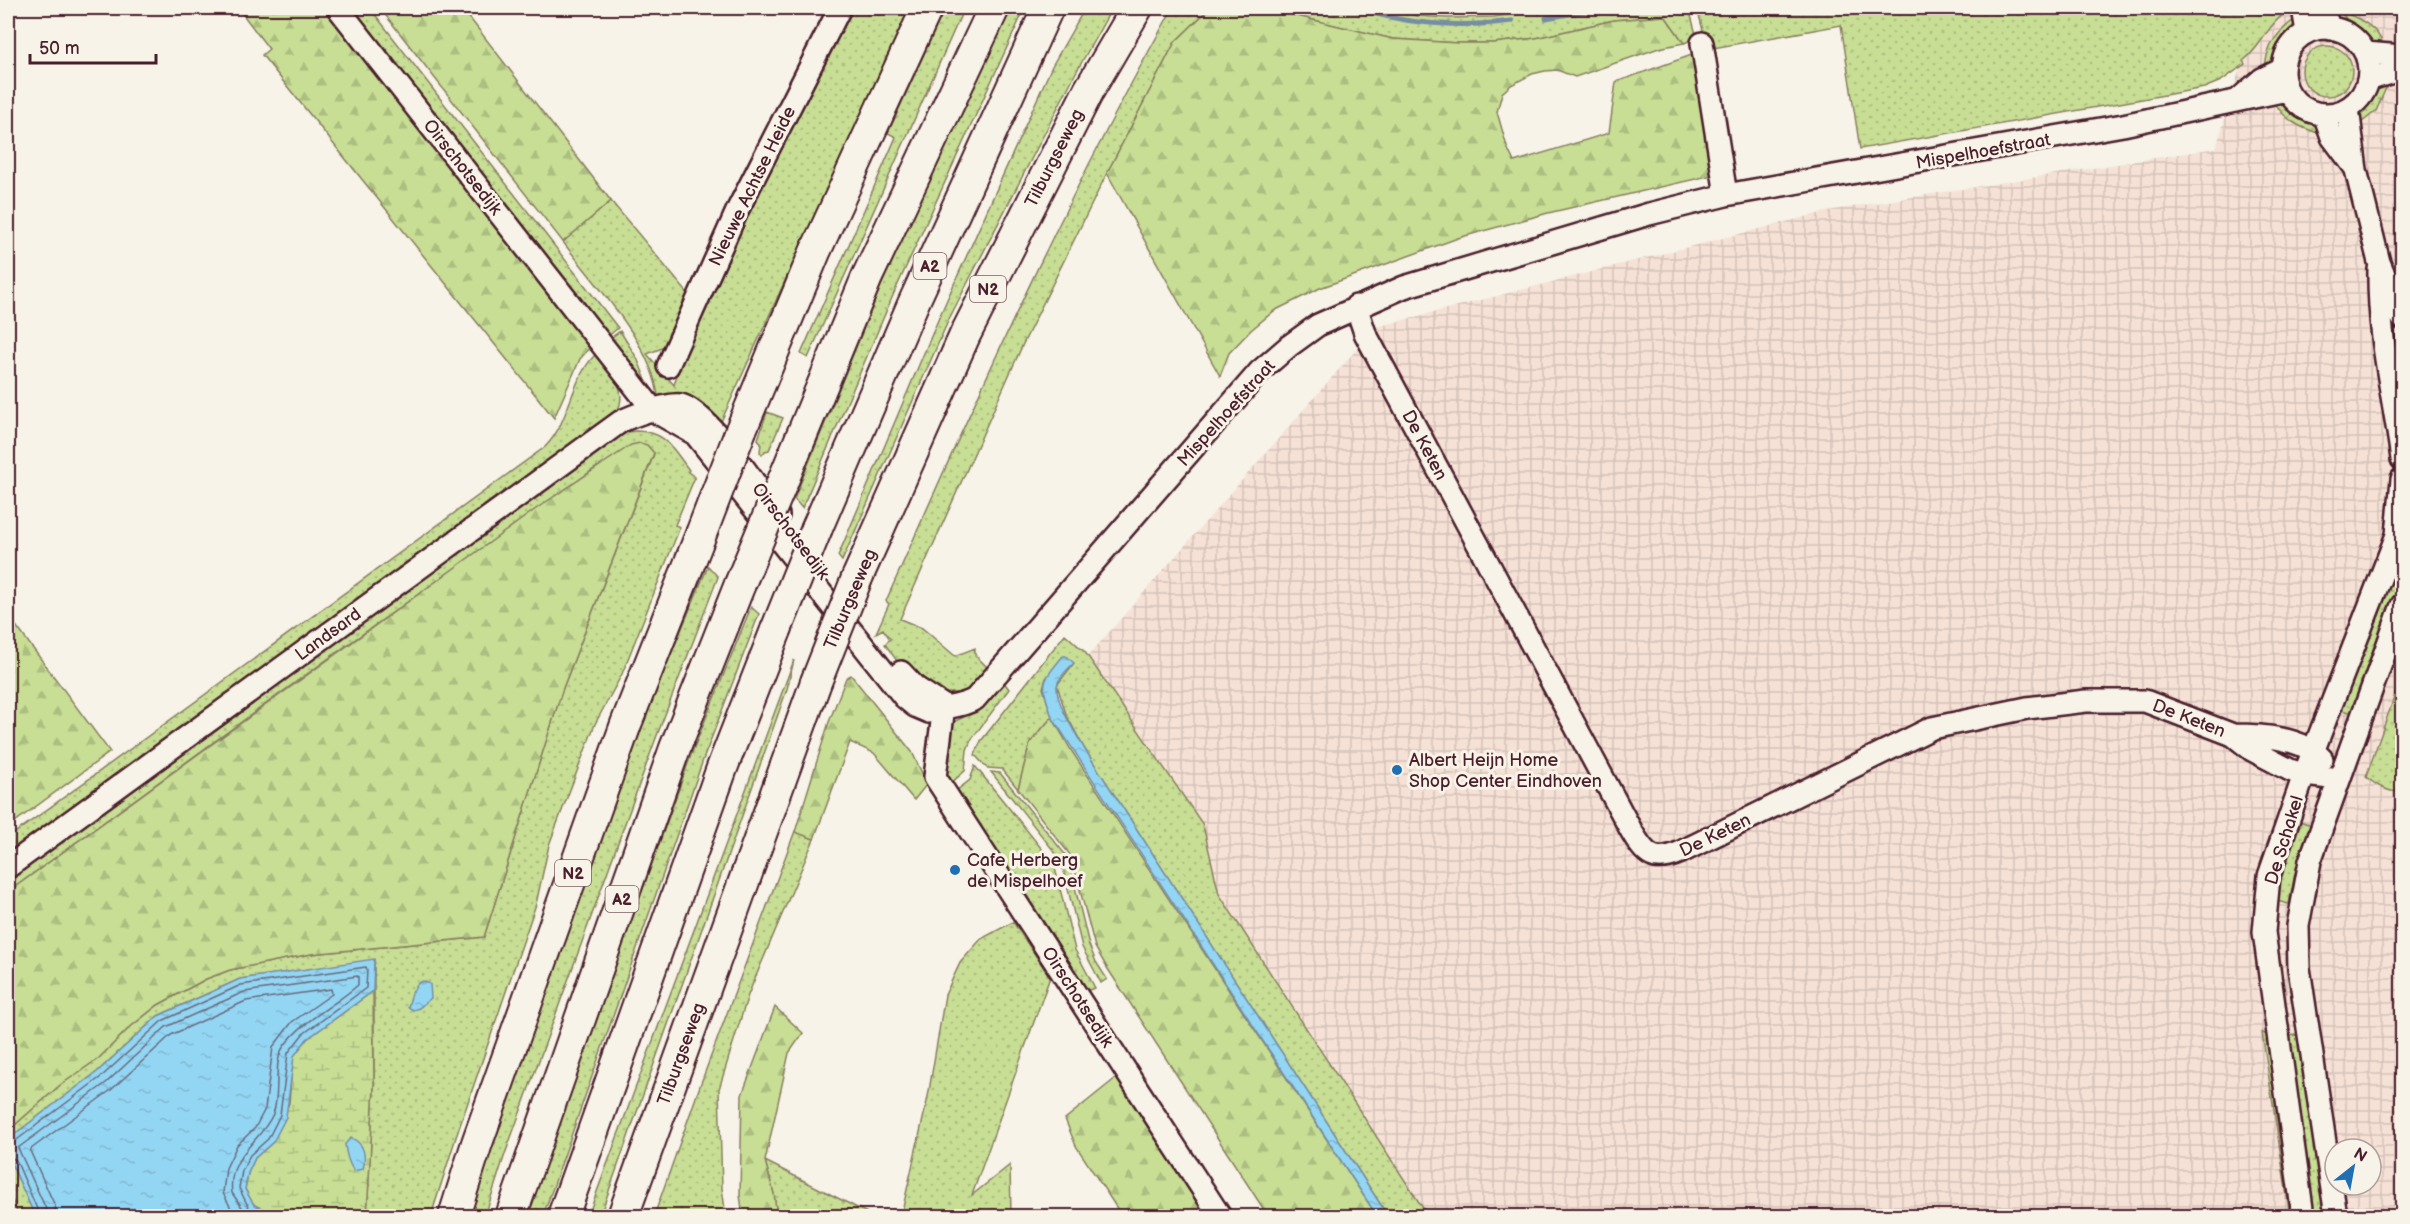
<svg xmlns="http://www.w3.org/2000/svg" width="2410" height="1224" font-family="'Balsamiq Sans',sans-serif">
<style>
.industrial{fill:url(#industrial-grid);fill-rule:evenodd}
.grass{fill:url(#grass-dots);stroke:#887e60;stroke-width:1.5}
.forest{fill:url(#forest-firs);stroke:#887e60;stroke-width:1.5}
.wetland{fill:url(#wetland-marsh);stroke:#887e60;stroke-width:1.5}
.water{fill:url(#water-ripples);stroke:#768da4;stroke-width:1.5}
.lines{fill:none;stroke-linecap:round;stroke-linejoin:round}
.shore{stroke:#67687b;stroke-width:1.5}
.stream{stroke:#768da4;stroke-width:5}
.minor-casing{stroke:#4a1f2b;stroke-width:26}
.highway-casing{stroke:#4a1f2b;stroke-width:34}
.minor{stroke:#f7f3e8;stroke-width:21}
.highway{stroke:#f7f3e8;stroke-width:30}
.highway-bridge-casing{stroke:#4a1f2b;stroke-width:34;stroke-linecap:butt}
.highway-bridge{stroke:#f7f3e8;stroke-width:30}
.poi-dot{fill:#1f6fb2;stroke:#f7f3e8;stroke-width:2}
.labels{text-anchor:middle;stroke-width:6;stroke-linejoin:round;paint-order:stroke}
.shield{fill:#f7f3e8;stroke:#7e5f64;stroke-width:1.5}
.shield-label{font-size:16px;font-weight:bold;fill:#4a1f2b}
.street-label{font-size:18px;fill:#4a1f2b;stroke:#f7f3e8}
.poi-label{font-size:18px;fill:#4a1f2b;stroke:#f7f3e8;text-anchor:start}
</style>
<defs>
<pattern id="industrial-grid" width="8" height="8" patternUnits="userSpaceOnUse" patternTransform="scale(1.5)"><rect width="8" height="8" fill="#f6e1d6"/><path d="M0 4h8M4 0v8" fill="none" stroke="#d4c1b8"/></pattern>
<pattern id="grass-dots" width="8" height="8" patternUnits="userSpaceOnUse" patternTransform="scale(1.5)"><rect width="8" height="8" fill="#c7de94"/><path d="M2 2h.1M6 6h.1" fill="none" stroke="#acbe80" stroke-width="1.8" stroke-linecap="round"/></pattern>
<pattern id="forest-firs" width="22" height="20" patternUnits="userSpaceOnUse" patternTransform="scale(1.5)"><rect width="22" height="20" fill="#c7de94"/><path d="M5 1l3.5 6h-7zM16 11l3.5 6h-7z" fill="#acbe80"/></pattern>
<pattern id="wetland-marsh" width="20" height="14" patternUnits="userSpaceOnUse" patternTransform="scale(1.5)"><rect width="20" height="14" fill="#c7de94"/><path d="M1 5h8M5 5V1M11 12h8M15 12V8" fill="none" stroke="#acbe80"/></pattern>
<pattern id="water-ripples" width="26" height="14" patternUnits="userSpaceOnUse" patternTransform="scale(1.5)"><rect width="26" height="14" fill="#93d6f4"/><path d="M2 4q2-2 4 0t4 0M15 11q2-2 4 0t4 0" fill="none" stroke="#80b7d1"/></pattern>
</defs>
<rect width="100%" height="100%" fill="#f7f3e8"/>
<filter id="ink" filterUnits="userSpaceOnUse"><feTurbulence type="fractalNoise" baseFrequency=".0167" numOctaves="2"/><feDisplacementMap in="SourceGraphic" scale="12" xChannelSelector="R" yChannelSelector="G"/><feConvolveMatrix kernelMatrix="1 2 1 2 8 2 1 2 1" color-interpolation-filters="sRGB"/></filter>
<g filter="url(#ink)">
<path class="industrial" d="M2266,8h136v1208h-981l-352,-538 307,-351 457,-117 383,-62 35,-116zM2335,1149h36v36h-36z"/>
<path class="grass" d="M365,8h5l248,320 -12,10 -248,-318 3,-10z
M853,8h56l-190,418 -52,-29h-9c-5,-52 -64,-114 -95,-155l48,-41 79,95 -22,47 -6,5 -15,6 27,31 5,-17 68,-153z
M945,8h19l-156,350 -7,-4 95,-217 -8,-4z
M1008,8h17l-131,285 -92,215 -8,-9 87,-213z
M1085,8h27l-38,68 -125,243 -107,242 -4,-5 103,-243 111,-247z
M1173,8h37l-35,34 -68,131 -84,171 -123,275 22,9 33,28 20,-8v7l14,14 -20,20 -10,4h-21l-36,-25 -17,-24 5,-5 -7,-10 -7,4 13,-29 -3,-3c89,-200 178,-402 287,-593z
M1263,8h116l39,8 29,2 47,-1 18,-3 -1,-6h178l8,30 -13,5 -19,-27 -51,4 -78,18 -42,5h-36l-65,-4z
M1697,8h596c-26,14 -29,37 -50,53l2,3 -24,17 -17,7 -344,61 -19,-124 -133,24z
M2340,11c19,7 37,15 44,35 -21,-5 -32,-19 -44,-35z
M2299,16l-3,11 -31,45c0,-26 13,-41 34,-56z
M2302 71a25 25 0 1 1 50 0a25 25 0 1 1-50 0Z
M2389,81l-13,30 -19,15c5,-21 14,-33 32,-45z
M2273,99c20,7 36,19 50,35 -22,-5 -40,-14 -50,-35z
M620,331l17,27 16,39 -45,-57z
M597,353c14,18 32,36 20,59l-609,443v-17l537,-391c26,-26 25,-69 52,-94z
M767,412l16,6 -14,32 -4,1 -3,4 -2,-3 1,-9 -3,-4z
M636,431c30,0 36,17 53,39l-1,2 7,5 -20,48 5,2 -58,147 -27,50 -46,121 -13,59 -80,233 -25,79h-64l7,-130v-126l-134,19 -82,37 -61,56 -89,67v-8l51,-45 40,-28 30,-30 29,-23 48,-26 24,-9 81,-16 173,-17 79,-249 91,-234 -57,13 -257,183 -332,242v-17l612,-442z
M2400,542l2,1v34l-48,136 -13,-3z
M708,566l10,11 -62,161 -151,416 -20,62h-15l21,-69 148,-416z
M751,607l8,7 -56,146 -160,456h-15l15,-49 148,-412z
M1065,634l20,18 118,173 16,69 209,322h-40l-304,-468 -18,-34 -9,-29 17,-22 -28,15 -3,10 9,29 -22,26 -12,46 -16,-20 -15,-1 -12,-13 6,-14z
M794,660l-7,29 -187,527h-12z
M2402,675v116c-13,3 -26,-6 -36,-14z
M1003,681l6,8 -38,51 -4,10 -2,21 -14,12 -9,-16 7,-43 28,-13z
M975,766l79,98 21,86 20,38 -10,3 -129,-200 14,-11z
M991,772l9,1 68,85 21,87 7,17 11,17 -6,4 -19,-36 -21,-87z
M2299,821l13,4 -17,48 -6,31 -13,-3 6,-31z
M795,831l19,8 -66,156 -29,94 3,99 4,28h-72l47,-133z
M1013,922l37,55 -78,218 38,-30 1,51h-110l27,-119 17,-102 15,-32 21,-24z
M2262,1032l5,4 27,180h-4z
M2300,1034l27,182h-15l-27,-179z
M8,1156l27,60h-16l-11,-25z
M765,1161l108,55h-96l-3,-22z"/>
<path class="forest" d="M238,8h91l264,336 -13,15 -26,59 -292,-363 7,-6z
M380,8h82l149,193 -48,41z
M1210,8h53l130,31 65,4h36l42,-5 78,-18 51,-4 19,27 -25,5 -84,29 -18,-7 -12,1 -13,3 -21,11 -9,8 -5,19 10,35 7,15 95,-29 7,-51 84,-30 13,123 -165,38 -90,25 -138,50 -46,23 -23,19 -22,23 -9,23 -113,-203 68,-131z
M640,443l7,2 7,8 -91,235 -79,249 -173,17 -81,16 -24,9 -48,26 -29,23 -30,30 -40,28 -51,45v-239l532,-386 91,-61z
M8,615l102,137 -102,75z
M851,675l61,77 15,32 -13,16 -40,-47 -24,-11 -36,97 -19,-7 34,-110 17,-44z
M1052,717l19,33 306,466h-109l-162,-250 -11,-19 -24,-91 -53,-67 12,-46z
M775,1007l28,26 -14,20 -24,108 9,33 3,22h-34l-3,-21 2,-100z
M1116,1078l90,138h-84l-46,-70 -11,-27z"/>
<path class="wetland" d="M373,991l1,95 -7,130c-29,0 -90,8 -112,-11 -5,-4 -7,-11 -10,-16l3,-16 7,-15 18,-16 16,-39 4,-47 14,-17z"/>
<path class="water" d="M1063,656h3l8,7c-5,5 -16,14 -17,23 -1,18 18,46 27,62l304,468h-11l-325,-499c-11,-34 -12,-33 11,-61z
M374,959l-1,32 -66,48 -13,17 -8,61 -13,25 -18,16 -7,15 -3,16 9,16 28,11h-247l-27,-60v-17l89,-67 61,-56 82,-37z
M423,981l7,3 1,14 -12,10 -6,2 -5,-3 4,-14 6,-10z
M351,1138c14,5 15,19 12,31l-9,2c-6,-8 -8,-17 -9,-27z"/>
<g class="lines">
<path class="shore" d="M8,1143l6,-1 87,-65 61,-56 79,-36 125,-18 1,3 -1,18 -63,46 -15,19 -8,62 -12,24 -18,16 -8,16 -3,17 10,20 14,8
M8,1156l8,4 24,56
M47,1216l-1,-7 -28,-61 88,-65 60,-56 78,-35 114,-16v9c-24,21 -55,35 -74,61 -12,16 -3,48 -11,68 -13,29 -46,42 -41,79l16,23
M56,1216l-1,-10 -24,-53v-4l80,-59 60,-55 75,-34 85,-12 1,5 -40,28 -19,25 -8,62 -10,19 -18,17 -11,23 -3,25 12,23"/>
<path class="stream" d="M1356,8c51,17 103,20 156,13
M1546,18l58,-10"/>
<defs>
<path id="minor" d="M338,8l316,403 41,23 209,263 11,9 14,6c16,-6 31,-4 46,-13l285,-328 29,-25 29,-21 86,-38 245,-73 77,-19 397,-70 164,-35
M2303,8l4,24
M2322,8l8,21
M2283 71a43 43 0 1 1 86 0a43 43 0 1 1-86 0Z
M1702,43l24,152
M2365,53l37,3
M2368,80l34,-11
M2239,99l23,-20 21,-10
M2348,108l8,62 23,92 23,56
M2324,114l8,23 24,32
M2379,269c-1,68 14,124 23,190
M1356,306l9,27 267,499c14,24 22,32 49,20l251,-124 95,-20 59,-7h59l88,34 19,15 38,20 14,5 35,4
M668,366l70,-157 102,-201
M901,672l14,15 29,19
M944,706l-9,71 285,439
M2233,735c28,0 69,2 89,24
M8,867l612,-445c11,-6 50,-20 61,-17 29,9 77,84 97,110
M2303,1216l-39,-284 5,-56 35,-101 93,-240 5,-56
M2336,1216l-37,-248 -1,-42 12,-65 92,-256"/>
<path id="highway" d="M741,430l74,-178 112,-244
M782,483l85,-206 127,-269
M817,528l96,-224 135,-296
M857,578l108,-243 124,-245 48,-82
M454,1216l23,-73 149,-419 75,-190
M511,1216l164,-468 65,-164
M563,1216l159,-448 54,-138
M623,1216l193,-534"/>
</defs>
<use href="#minor" class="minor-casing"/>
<use href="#highway" class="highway-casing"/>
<use href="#minor" class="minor"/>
<use href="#highway" class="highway"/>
<defs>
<path id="highway-bridge" d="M701,534l40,-104
M740,584l42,-101
M776,630l41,-102
M816,682l41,-104"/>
</defs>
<use href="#highway-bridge" class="highway-bridge-casing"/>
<use href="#highway-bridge" class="highway-bridge"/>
</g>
</g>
<g class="poi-dot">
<circle cx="1397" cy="770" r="6"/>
<circle cx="955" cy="870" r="6"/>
</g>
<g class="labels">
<g class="shield">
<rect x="913.5" y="253" width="33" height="26" rx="4.5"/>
<rect x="970" y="276" width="36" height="26" rx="4.5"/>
<rect x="555" y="860" width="36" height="26" rx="4.5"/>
<rect x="605.5" y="886" width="33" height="26" rx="4.5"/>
</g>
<g class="shield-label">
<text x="930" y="272">A2</text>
<text x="988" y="295">N2</text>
<text x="573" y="879">N2</text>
<text x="622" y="905">A2</text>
</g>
<g class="street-label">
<text transform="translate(1983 151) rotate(-10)" y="6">Mispelhoefstraat</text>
<text transform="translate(1054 158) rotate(-63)" y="6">Tilburgseweg</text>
<text transform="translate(463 167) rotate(52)" y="6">Oirschotsedijk</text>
<text transform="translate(752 186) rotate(-64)" y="6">Nieuwe Achtse Heide</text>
<text transform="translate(1226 413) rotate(-48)" y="6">Mispelhoefstraat</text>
<text transform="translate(1425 445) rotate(62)" y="6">De Keten</text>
<text transform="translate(791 531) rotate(53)" y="6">Oirschotsedijk</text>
<text transform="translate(850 599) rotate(-67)" y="6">Tilburgseweg</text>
<text transform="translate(328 634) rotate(-36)" y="6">Landsard</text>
<text transform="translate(2189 718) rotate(21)" y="6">De Keten</text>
<text transform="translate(1715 835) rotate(-26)" y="6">De Keten</text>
<text transform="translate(2284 840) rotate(-73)" y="6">De Schakel</text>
<text transform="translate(1078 997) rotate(57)" y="6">Oirschotsedijk</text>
<text transform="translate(681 1054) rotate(-70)" y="6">Tilburgseweg</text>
</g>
<g class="poi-label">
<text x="1409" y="766">Albert Heijn Home<tspan x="1409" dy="21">Shop Center Eindhoven</tspan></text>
<text x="967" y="866">Cafe Herberg<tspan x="967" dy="21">de Mispelhoef</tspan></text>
</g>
</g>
<rect width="2410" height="1224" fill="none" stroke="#f7f3e8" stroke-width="30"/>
<rect x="15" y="15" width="2380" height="1194" fill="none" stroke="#4a1f2b" stroke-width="2" filter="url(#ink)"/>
<g transform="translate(2353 1167) rotate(31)"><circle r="28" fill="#f7f3e8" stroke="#b29e9c" stroke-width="1.5"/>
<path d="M0-4.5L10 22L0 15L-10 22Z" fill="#1f6fb2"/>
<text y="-9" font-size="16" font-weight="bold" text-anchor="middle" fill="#4a1f2b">N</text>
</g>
<path d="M30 54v9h126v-9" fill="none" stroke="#4a1f2b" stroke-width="3"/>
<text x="39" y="54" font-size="18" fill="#4a1f2b" stroke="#f7f3e8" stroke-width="4.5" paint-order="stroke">50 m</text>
</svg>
